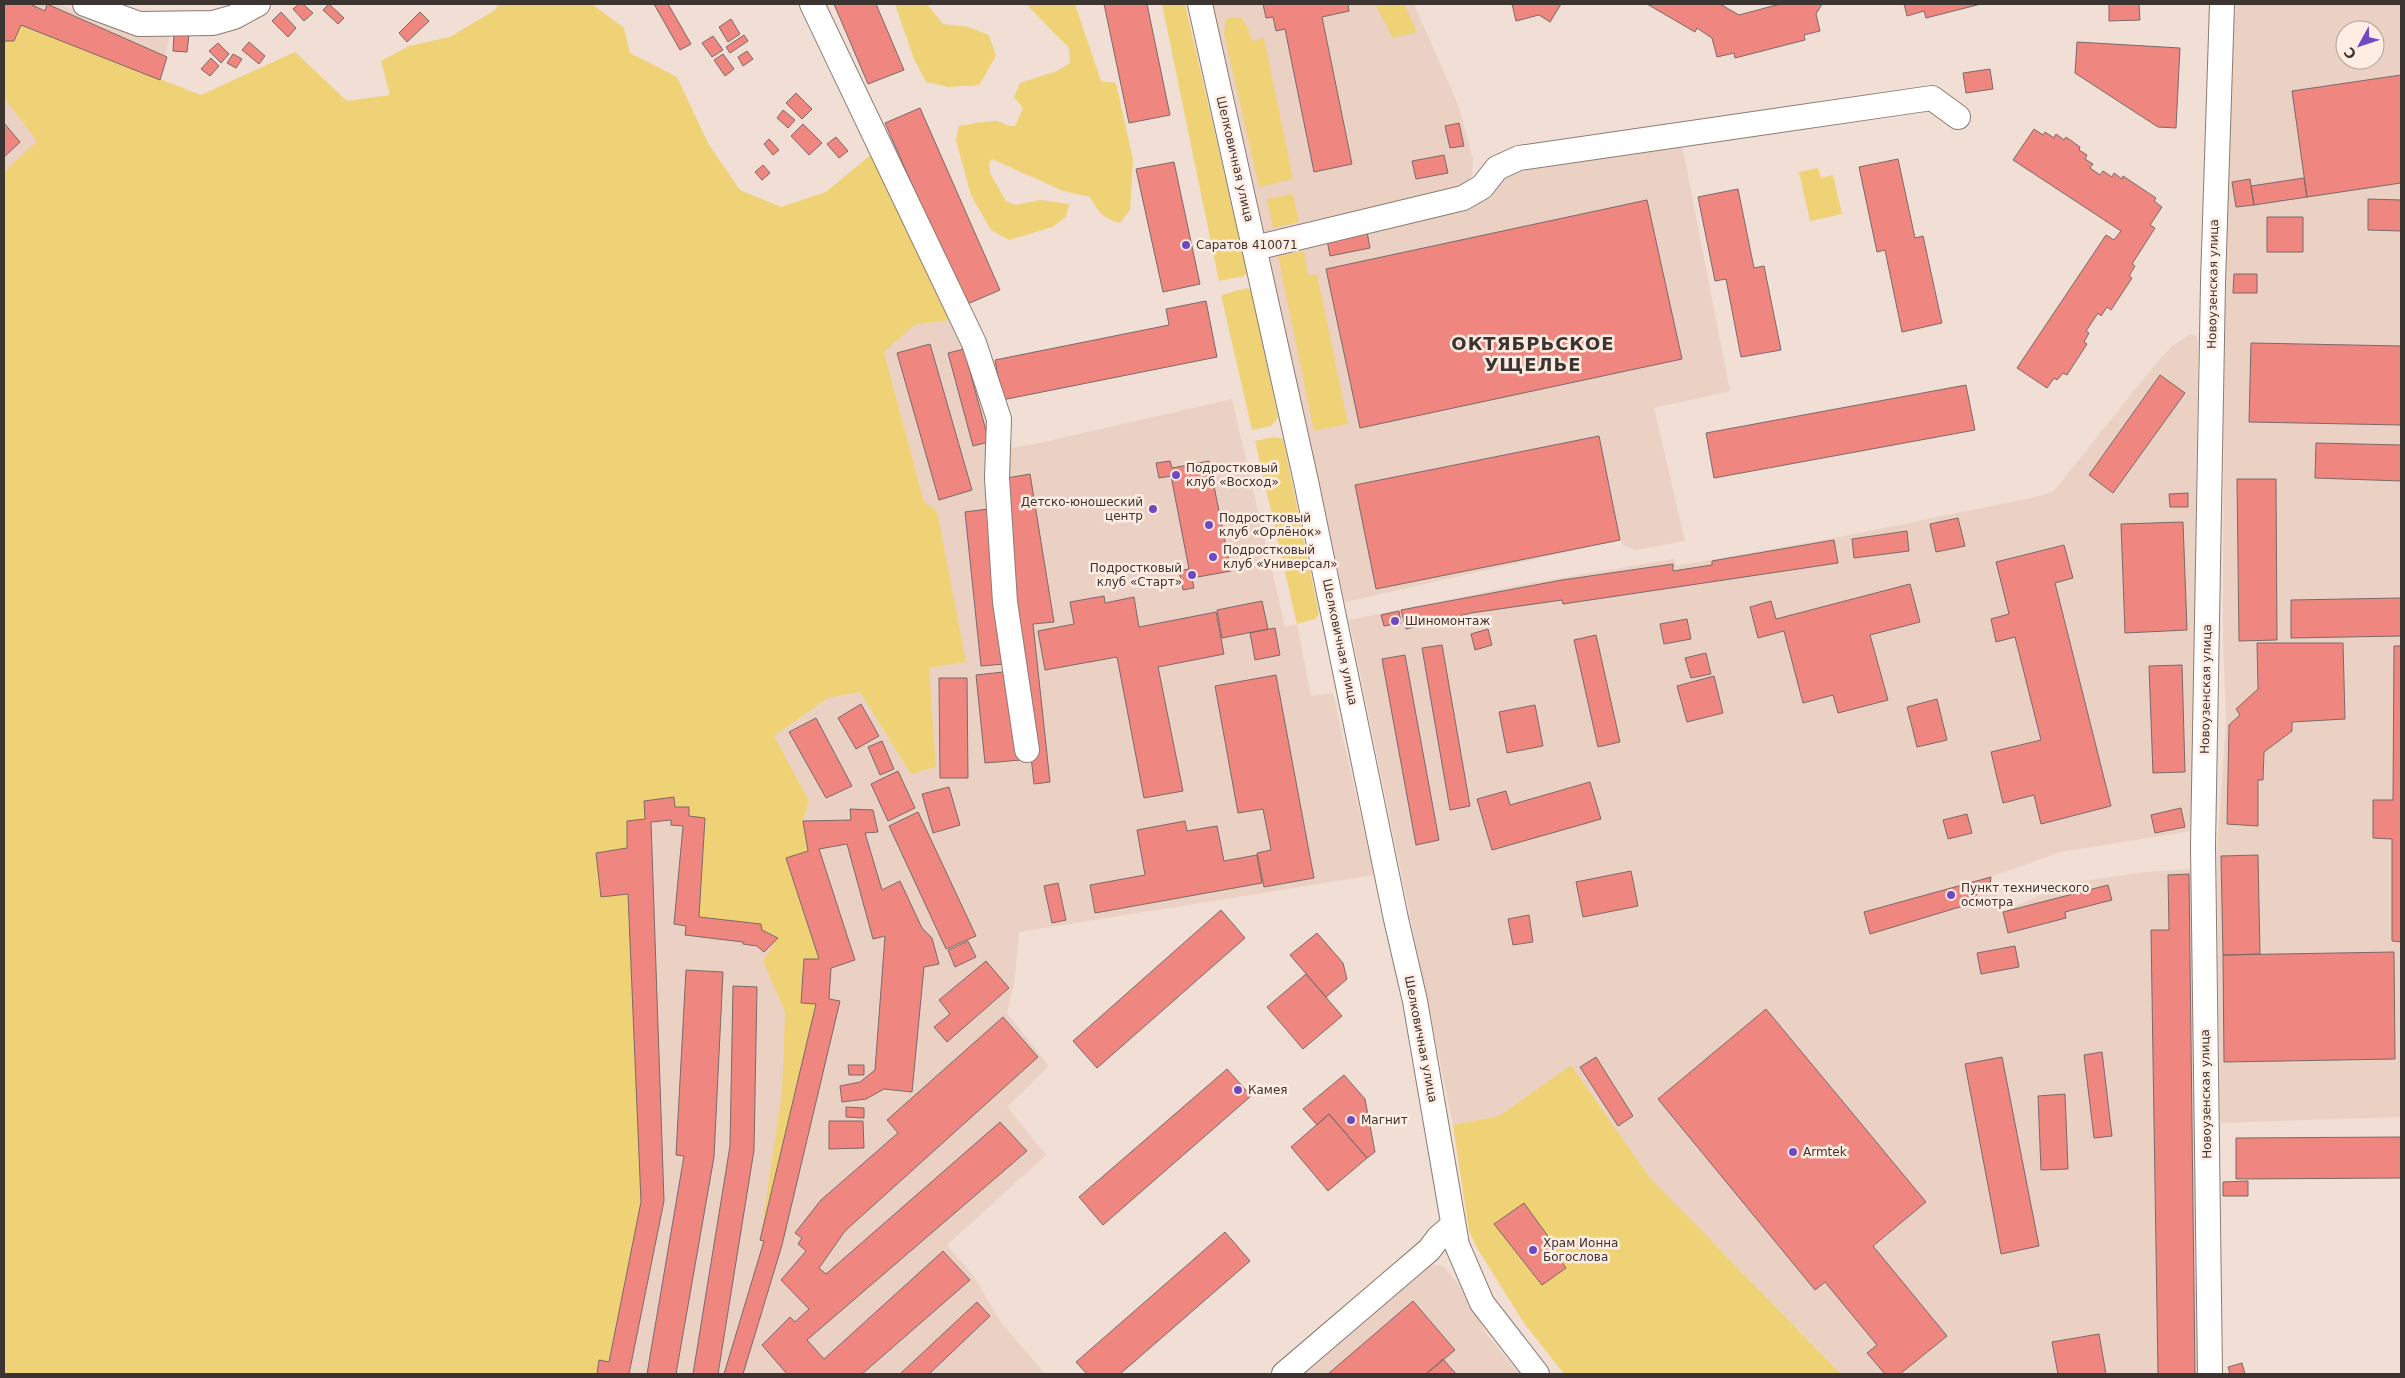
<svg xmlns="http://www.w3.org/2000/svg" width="2405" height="1378" font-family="'DejaVu Sans',sans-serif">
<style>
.built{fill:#ead1c4;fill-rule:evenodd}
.green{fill:#eed275}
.building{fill:#ef867f;stroke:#7c6967}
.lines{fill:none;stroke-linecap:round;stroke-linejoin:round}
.minor-casing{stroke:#8c7b73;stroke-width:26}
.minor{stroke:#fff;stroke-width:24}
.poi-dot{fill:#7048c1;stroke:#ffece3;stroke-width:2}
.labels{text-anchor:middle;stroke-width:5;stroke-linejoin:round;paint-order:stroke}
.street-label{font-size:12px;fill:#3b3430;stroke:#ffece3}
.poi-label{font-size:12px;fill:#3b3430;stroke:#ffece3;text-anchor:start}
.district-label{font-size:18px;font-weight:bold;letter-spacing:1px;fill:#3b3430;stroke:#ffece3}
</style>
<rect width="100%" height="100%" fill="#f1dfd5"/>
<path class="built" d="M4,4h54l27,10 86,17 -11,49 -139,-55 -7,16h-9l-1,2z
M1212,4h202l45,103 14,52 -1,16 -5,10 -11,8 -193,43z
M2229,4h172v1113l-181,6 -3,-270 9,-132 -3,-80 1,-428zM2345,30h30v30h-30z
M4,98l33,43 -33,31z
M1682,145l48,246 -76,17 31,133 -49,9 -12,-4 -4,-6 -275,62 -78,-348 189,-44 30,-11 14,-20 11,-6z
M957,319l44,130 34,-5 197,-45 53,228 12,-3 14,72 22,-3 41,182 -355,57 -4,46 -8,35 42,53 -42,41 39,48 -99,90 27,32 26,44 45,53h-448l31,-480 -27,3 -5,-44 31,-5v-27l47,-24 31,21 -6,99 62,7 1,6 16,8 -15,23 22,51 -3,80 -20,139 54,-227 -15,-1 3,-44h15l-33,-101 17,-37 6,-20 -35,-65 54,-38 32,-6 51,82 25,-7 -7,-99 37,-6 -82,-311 30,-26z
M2190,334l6,2 2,6 -6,489 -132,21 -69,25 12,35 61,-28 81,-12 48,-3 8,505h-360l-191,-196 -79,-113 -72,51 -46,9 -104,-505 175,-36 150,-25 2,7 168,-30 192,-39 18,-6 99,-124 19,-21z
M1442,1265l14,16 32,55 32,38h-220l127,-108z"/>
<path class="green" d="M498,4h94l32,24 6,25 47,24 32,68 31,45 41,17 45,-15 47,-39 84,166 -43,6 -30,27 40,150 13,9 29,151 -37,6 7,99 -25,7 -51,-82 -32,6 -54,38 35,65 -6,20 5,30 -21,7 32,101h-15l-3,44 15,1 -56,236 22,-148 3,-80 -22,-51 15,-24 -16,-7 -1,-6 -62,-7 6,-99 -16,-2 -14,-9 -2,-10 -28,22 -18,29 -31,6 5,43 27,-3 13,308 -32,160 -10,-1 -2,13h-593v-1202l33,-31 -33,-43v-55l1,-2h9l7,-16 180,70 94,-43 52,49 43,-6 -9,-34 28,-15 41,-9 45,-27z
M895,4h32l16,20 25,3 21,8 7,21 -17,29 -30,2 -23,-5 -12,-23z
M1026,4h49l26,77 15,2 17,77 -3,50 -10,13c-16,-4 -22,-11 -30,-26l-27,-6 -71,-32 -3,3 1,11 16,28 9,4 25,-5 29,4 -3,13 -14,10 -43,13 -18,-10 -20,-35 -15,-55 3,-14c12,-2 24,-5 37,-5 7,1 11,6 19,5l8,-18 -9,-11 6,-14 37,-12 13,-8 -1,-15z
M1162,4h23l62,268 -3,4 -25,5z
M1375,4h29l13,28 -24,6z
M1241,17l7,11 4,13 12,-3 29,141 -34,8 -35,-154 2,-14z
M1818,168l3,10 12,-3 9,39 -32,7 -11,-49z
M1293,194l6,28 -26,6 -6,-29z
M1304,251l4,25 9,-2 31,150 -34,7 -36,-175z
M1247,288l4,2 27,128 -7,8 -19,4 -31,-135z
M1274,437l9,2 36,175 -4,5 -18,5 -42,-183z
M1571,1065l79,113 191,196h-277l-40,-51 -47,-75 -8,-17 -16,-106 46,-9z"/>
<path class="building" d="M4,4h26l15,7 2,-7 120,53 -7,23 -139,-55 -7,16h-9l-1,2z
M299,4h4l10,9 -9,8 -11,-12z
M329,4l15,14 -6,6 -15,-14z
M654,4h14l23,40 -11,6z
M834,4h42l28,66 -36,14z
M1104,4h43l23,111 -41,8z
M1263,4h85l1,7 -27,6 30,147 -38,8 -29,-143 -9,2 -3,-14 -7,1z
M1512,4h49l-11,18 -11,-7 -23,6z
M1647,4h73l19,11 41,-11h42l-6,10 4,17 -16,4 1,5 -70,18 -1,-5 -17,4 -5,-19 -15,-10 -2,4z
M1904,4h77l-55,14 -2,-7 -17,5z
M2109,4h30l1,16 -31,1z
M281,12l15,16 -8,9 -16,-16z
M420,12l9,9 -22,21 -8,-9z
M731,19l9,15 -12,8 -9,-15z
M174,33l15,2 -2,17 -14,-1z
M744,35l4,6 -18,12 -4,-6z
M713,36l10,14 -11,7 -10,-14z
M249,42l16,14 -6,8 -17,-14z
M2077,42l103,6 -4,80 -18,-1 -83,-54z
M218,43l11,11 -8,9 -12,-12z
M747,51l6,8 -10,7 -5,-9z
M233,54l9,5 -6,9 -9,-5z
M723,54l11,15 -9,7 -11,-16z
M211,58l8,8 -9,10 -9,-7z
M1990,69l3,20 -27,4 -3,-20z
M2401,75v108l-94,14 -15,-106z
M796,93l16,16 -10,10 -16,-16z
M920,108l80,182 -35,15 -80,-182z
M783,110l12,10 -7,8 -11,-10z
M4,123l16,19 -16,15z
M1459,123l5,23 -14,2 -5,-22z
M803,124l19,19 -13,12 -18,-19z
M2034,129l9,6 2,-3 9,6 2,-4 8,6 2,-3 14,10 -1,3 8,5 -2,4 8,5 -3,4 10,7 3,-4 9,6 2,-4 8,6 1,-3 33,22 -2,3 8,6 -12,18 5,3 -23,36 3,2 -6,10 3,2 -21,32 -4,-3 -6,9 -3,-3 -12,18 3,2 -5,9 3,2 -20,31 -4,-2 -6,7 -3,-2 -7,10 -30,-20 89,-133 8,5 7,-9 -108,-71z
M836,137l12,14 -9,7 -12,-14z
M769,139l10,11 -6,5 -9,-11z
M1444,155l4,18 -32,6 -4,-18z
M1898,159l17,79 8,-2 19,87 -40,9 -17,-82 -8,2 -18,-85z
M1174,162l26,122 -37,8 -27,-123z
M763,165l7,8 -8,7 -7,-8z
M2304,178l3,19 -53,8 -3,-19z
M2250,179l4,26 -18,2 -4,-25z
M1738,189l16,79 10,-2 17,84 -40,7 -15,-78 -11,2 -17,-84z
M2368,199l33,1v31l-33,-1z
M1647,200l35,159 -322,69 -34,-159z
M2267,217h36v35h-36z
M1367,232l3,16 -40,8 -3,-16z
M2234,274h23v19h-24z
M1206,301l11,56 -215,43 -7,-40 174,-35 -3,-16z
M2251,343l150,3v79l-152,-3z
M930,344l42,146 -33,10 -42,-147z
M964,349l25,93 -16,4 -25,-93z
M2160,375l25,18 -72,100 -24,-18z
M1966,385l9,45 -261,48 -8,-45z
M1599,436l21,104 -244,49 -21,-104z
M2316,443l85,2v36l-86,-3z
M1170,461l2,7 37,-7 22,110 -39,7 2,10 -11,2 -4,-19 10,-2 -18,-93 -12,2 -3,-15z
M1030,474l24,148 -21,2 17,158 -16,2 -33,-305z
M2237,479h39l1,161 -38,1z
M2188,493v14h-18l-1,-13z
M988,509l16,155 -23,2 -16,-154z
M1958,518l7,28 -29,6 -6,-28z
M2183,522l4,108 -62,3 -4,-109z
M1907,531l2,20 -55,7 -2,-19z
M1834,540l4,23 -275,41 -1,-4 -91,13 -65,16 -5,-19 161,-30 111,-16v7l39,-6v-4z
M2064,545l9,33 -18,5 56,223 -70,18 -7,-29 -31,8 -12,-51 50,-12 -26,-103 -19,5 -5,-23 18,-5 -13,-52z
M1910,584l10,38 -50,13 18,65 -50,13 -5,-18 -30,8 -19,-72 -26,7 -8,-31 21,-6 5,18z
M1104,596l1,7 29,-6 5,30 77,-15 8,42 -66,13 25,124 -39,7 -27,-141 -72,13 -7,-39 36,-7 -4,-22z
M2401,598v38l-110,2v-38z
M1262,601l6,28 -46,9 -5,-28z
M1399,611l2,12 -17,3 -3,-11z
M1687,619l4,20 -27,5 -4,-20z
M1275,628l5,27 -25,5 -5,-27z
M1488,629l4,16 -17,5 -4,-16z
M1596,635l24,107 -22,5 -24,-107z
M2257,643h86l2,76 -53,3v9l-28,21 -1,28h-5v46l-31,-2 2,-99 11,-10 -4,-6 22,-20z
M1442,645l28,161 -20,4 -28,-162z
M2394,646h7v296l-9,-1v-102l-19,-1v-38h20z
M1706,653l5,21 -20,4 -6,-20z
M1405,655l34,185 -23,5 -34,-186z
M2182,665l3,107 -32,1 -4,-107z
M1012,671l9,89 -36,3 -9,-88z
M1276,675l38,203 -50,9 -7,-34 14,-3 -8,-41 -25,4 -23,-127z
M1714,676l9,37 -36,9 -10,-36z
M939,678h28l1,100h-28z
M1937,699l10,41 -30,7 -10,-40z
M861,704l18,32 -23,13 -18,-31z
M1535,705l8,41 -36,7 -8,-41z
M816,718l36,68 -26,12 -37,-66z
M882,741l12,28 -14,6 -12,-28z
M898,771l17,37 -27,13 -17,-37z
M1590,782l11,37 -109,31 -15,-51 29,-8 4,14z
M949,787l11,38 -27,8 -11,-39z
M674,797l1,10h14v9l16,2 -6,99 62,7 1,6 16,8 -14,14 -7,-6 -14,-2v-2l-58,-7 1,-9 -12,-2 9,-98 -12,-1v-5l-20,2 13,379 -35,173h-32l2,-14 10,2 32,-160 -13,-308 -27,3 -5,-44 31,-5v-27l18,-2 -1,-18z
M2181,808l4,19 -30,6 -4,-18z
M850,809l23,1 5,22 -13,1 17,57 18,-9 22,47 10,10 7,26 -15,3 -12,125 -28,-3 -18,10 -24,3 -2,-16 20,-4 15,-12 10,-134 -12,3 -26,-95 -28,5 36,111 -24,8 -2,31 11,2 -58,244 -39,129h-19l40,-133 -4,-1 56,-236 -15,-1 3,-44h15l-33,-101 22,-7 -5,-30 48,-1z
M918,812l58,124 -30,13 -57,-123z
M1967,814l5,19 -24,6 -5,-19z
M1185,821l2,10 30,-5 7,35 33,-6 5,28 -167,30 -5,-28 55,-10 -8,-45z
M2258,855l2,99 -37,1 -2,-99z
M1631,871l7,35 -55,11 -7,-35z
M2189,874l6,500h-37l-7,-444h18l-1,-55z
M1991,877l-1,7 -27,22 -93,28 -6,-22z
M1058,883l8,37 -14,3 -8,-37z
M2108,885l4,15 -47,12 1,6 -58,15 -5,-21z
M1221,910l24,28 -148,130 -24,-27z
M1529,915l4,27 -20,3 -5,-26z
M1317,933l26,30 4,16 -21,18 -36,-42z
M968,941l8,16 -21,10 -7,-17z
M2015,946l4,21 -38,7 -4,-21z
M2394,952l1,107 -171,3 -1,-107z
M986,961l23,27 -62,54 -13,-15 16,-13 -11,-14z
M686,970l37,2 -9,185 -38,217h-29l37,-218 -8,-1z
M1306,974l36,42 -39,33 -36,-42z
M733,986l24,1 -3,163 -36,224h-25l37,-228z
M1766,1009l160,193 -53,44 74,90 -47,38h-15l-18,-21 10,-8 -52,-63 -10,8 -157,-191z
M1003,1017l35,40 -193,174 -26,37 7,6 174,-152 27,29 -220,189 17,19 119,-108 27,29 -108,94h-75l-25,-29 28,-28 5,5 14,-13 -28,-29 25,-29 -8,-7 4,-6 -7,-5 26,-33 77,-67 -11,-13z
M2102,1052l10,84 -18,2 -10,-83z
M1596,1057l37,59 -15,10 -38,-59z
M2002,1057l37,189 -38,8 -36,-190z
M848,1065h16v10h-15z
M1227,1069l24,27 -148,129 -24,-28z
M1344,1075l21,24 10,53 -8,6 -38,-44 -12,11 -14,-16z
M2065,1094l3,75 -27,1 -3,-74z
M846,1107l18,1v10l-18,-1z
M1329,1114l38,44 -39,33 -37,-44z
M829,1121h34l1,27 -35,1z
M2401,1137v41l-165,1v-41z
M2248,1181v15h-25v-14z
M1524,1203l26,36 -3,2 19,27 -24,17 -48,-61z
M1225,1232l25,29 -130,113h-33l-11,-12z
M1413,1301l42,49 -29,24h-98z
M977,1302l13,14 -61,58h-29z
M2099,1334l7,40h-48l-6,-32z
M1443,1359l13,15h-30z
M2242,1363l3,11h-15l-2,-7z"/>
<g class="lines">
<defs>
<path id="minor" d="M85,4l54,20 74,-1 21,-6 24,-13
M812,4l162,339 25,76 -2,59 8,124 22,148
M1200,4l106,477 90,438 19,82 42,244 25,58 55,71
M1255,248l208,-50 19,-11 15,-19 22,-10 413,-60 26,19
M1284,1374l145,-124 10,-13 14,-12
M2210,1374l-7,-528 10,-564 9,-278"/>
</defs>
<use href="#minor" class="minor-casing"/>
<use href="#minor" class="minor"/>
</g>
<g class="poi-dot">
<circle cx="1186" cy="245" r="5"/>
<circle cx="1176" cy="475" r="5"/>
<circle cx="1153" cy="509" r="5"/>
<circle cx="1209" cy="525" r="5"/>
<circle cx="1213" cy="557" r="5"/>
<circle cx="1192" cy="575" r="5"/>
<circle cx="1395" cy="621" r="5"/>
<circle cx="1951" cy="895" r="5"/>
<circle cx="1238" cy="1090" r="5"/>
<circle cx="1351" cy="1120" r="5"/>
<circle cx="1793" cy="1152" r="5"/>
<circle cx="1533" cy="1250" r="5"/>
</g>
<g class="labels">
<g class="street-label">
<text transform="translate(1235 159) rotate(77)" y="4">Шелковичная улица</text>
<text transform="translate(2213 284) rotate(-89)" y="4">Новоузенская улица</text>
<text transform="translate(1340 642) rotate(78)" y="4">Шелковичная улица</text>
<text transform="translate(2206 689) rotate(-89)" y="4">Новоузенская улица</text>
<text transform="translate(1421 1039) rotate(79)" y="4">Шелковичная улица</text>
<text transform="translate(2206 1094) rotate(-91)" y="4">Новоузенская улица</text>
</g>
<g class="poi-label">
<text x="1196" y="249">Саратов 410071</text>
<text x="1186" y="472">Подростковый<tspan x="1186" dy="14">клуб «Восход»</tspan></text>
<text x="1143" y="506" text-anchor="end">Детско-юношеский<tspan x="1143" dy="14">центр</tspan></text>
<text x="1219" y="522">Подростковый<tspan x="1219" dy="14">клуб «Орлёнок»</tspan></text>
<text x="1223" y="554">Подростковый<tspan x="1223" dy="14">клуб «Универсал»</tspan></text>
<text x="1182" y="572" text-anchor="end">Подростковый<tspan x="1182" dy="14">клуб «Старт»</tspan></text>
<text x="1405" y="625">Шиномонтаж</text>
<text x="1961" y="892">Пункт технического<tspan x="1961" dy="14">осмотра</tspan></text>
<text x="1248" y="1094">Камея</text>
<text x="1361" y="1124">Магнит</text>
<text x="1803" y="1156">Armtek</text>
<text x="1543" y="1247">Храм Ионна<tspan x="1543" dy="14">Богослова</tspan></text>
</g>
<g class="district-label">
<text x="1533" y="350">ОКТЯБРЬСКОЕ<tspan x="1533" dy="21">УЩЕЛЬЕ</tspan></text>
</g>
</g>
<rect width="2405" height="1378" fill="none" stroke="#3b3430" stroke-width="10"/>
<g transform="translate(2360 45) rotate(230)"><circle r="24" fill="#ffece3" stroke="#b1a29b"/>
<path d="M0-4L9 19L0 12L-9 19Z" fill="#7048c1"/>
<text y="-8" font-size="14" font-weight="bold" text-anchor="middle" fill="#3b3430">С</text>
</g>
</svg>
